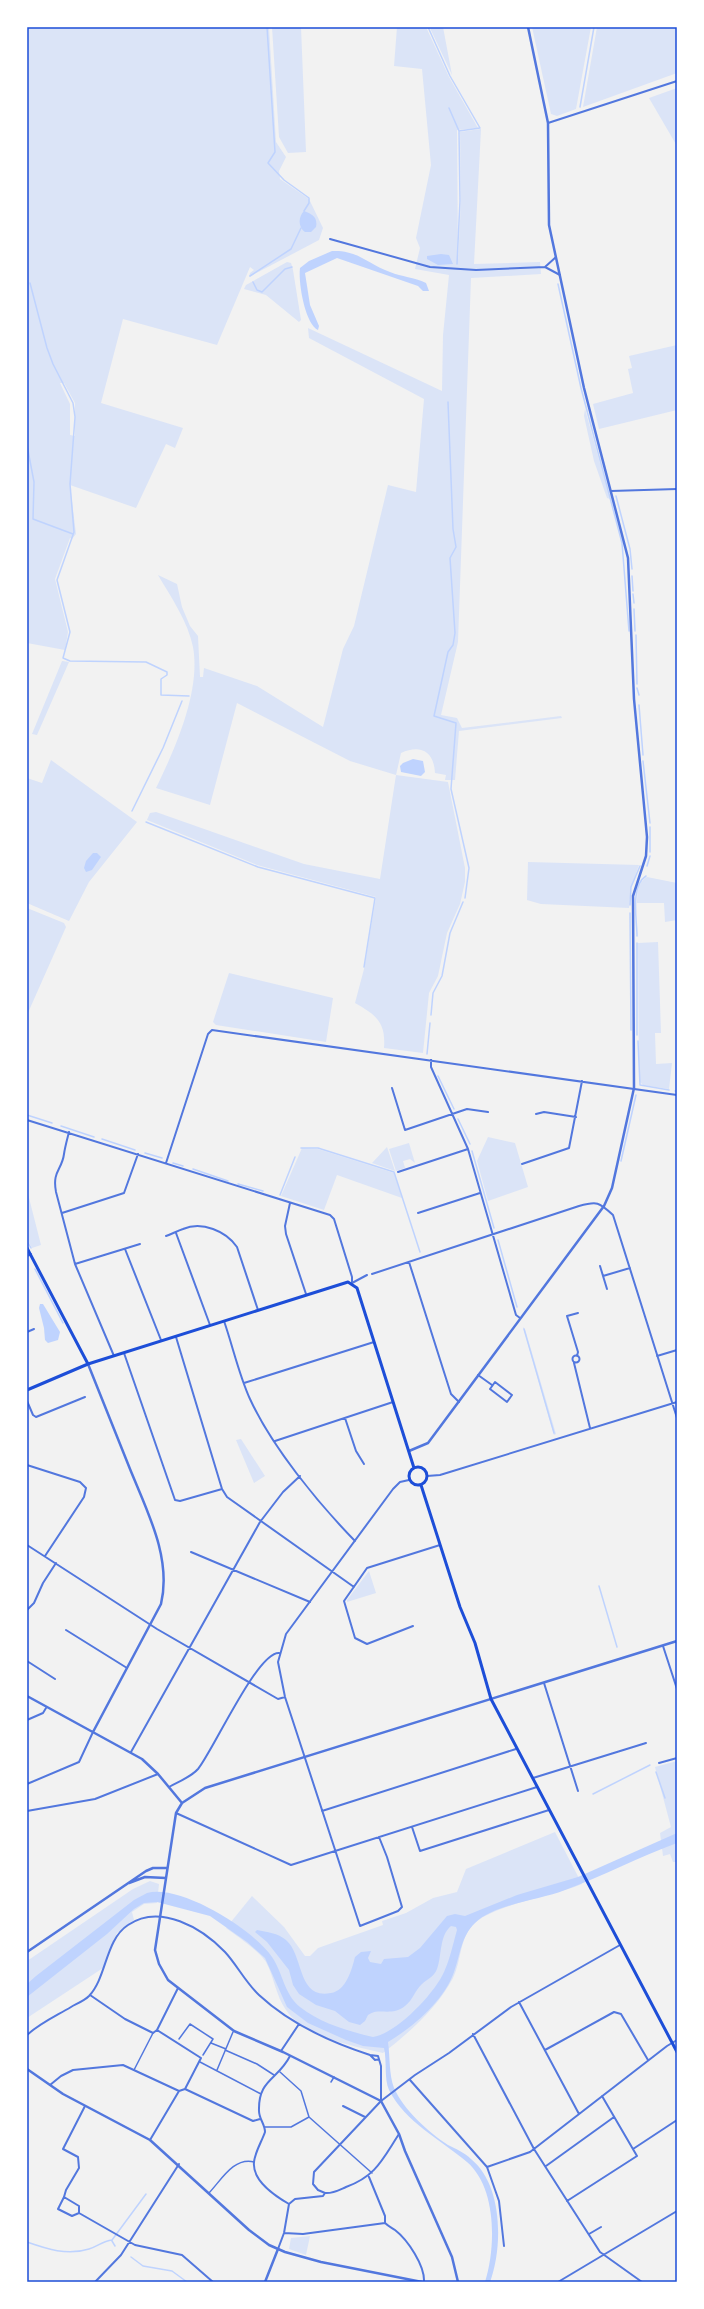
<svg xmlns="http://www.w3.org/2000/svg" width="704" height="2309" font-family="Manrope,sans-serif">
<style>
.green{fill:#dbe4f7;fill-rule:evenodd}
.water{fill:#bfd3fe}
.lines{fill:none;stroke-linecap:round;stroke-linejoin:round}
.stream{stroke:#bfd3fe;stroke-width:1.5}
.pedestrian{stroke:#5277de;stroke-width:1.5}
.minor{stroke:#5277de;stroke-width:2}
.tertiary{stroke:#5277de;stroke-width:2.5}
.secondary{stroke:#1d4ed8;stroke-width:3}
.neatline{fill:none;stroke:#1d4ed8;stroke-width:1.5}
</style>
<rect width="100%" height="100%" fill="#f2f2f2"/>
<path class="green" d="M27,27h242l7,115 10,15 -7,14 1,8 29,20 14,29 -4,12 -70,37 1,-4 4,-3 -4,-3 -33,78 -94,-26 -22,84 82,25 -8,20 -9,-4 -30,64 -66,-23 6,49 -4,5 -2,-1 -15,41 13,53 -3,18 -38,-7zM60,383h4l11,20v33l-5,-1v-31z
M272,27h29l5,125 -18,1 -9,-16z
M397,27h29l23,50 29,51 -21,2 1,130 3,-59 -1,-69 21,-3 -7,135 66,-2 1,12 -70,4 -13,364 -17,73 16,3 5,10 99,-12 1,2 -103,13 -4,49h-10l1,-5 -11,-2c-1,-21 -14,-29 -34,-20l-5,22 52,7 17,86v14l-5,22 -13,29 -9,43 -9,17 -6,60 -39,-5c2,-26 -8,-33 -29,-45l9,-34 12,-72 -119,-32 -110,-45 3,-7 6,-1 148,52 76,15 16,-104 -46,-14 -113,-58 -27,102 -54,-17c19,-39 45,-97 37,-141 -5,-25 -22,-50 -35,-72l19,9 5,23 8,19 8,10 2,41h3l1,-9 53,18 66,41 20,-78 11,-23 34,-141 28,7 8,-93 -115,-61 -1,-10 134,63 1,-56 6,-60 -34,-6 5,-21 -4,-10 15,-73 -9,-96 -28,-3z
M430,27h13l9,48 -22,-47z
M532,27h59l-15,82 -19,7 -6,-2z
M597,27h80v46l-94,34z
M677,88v58l-28,-48z
M287,262l4,1 2,7 8,50 -2,2 -33,-27 -22,-6 2,-4z
M677,345v65l-78,19 -6,-25 40,-11 -5,-24 4,-1 -3,-12z
M585,409l25,90 -3,-1 -13,-37 -10,-45z
M62,661l7,1 -32,73 -5,-1z
M51,760l86,62 -48,60 -20,39 -42,-18v-125l15,5z
M528,862l111,3 -8,22 -2,21 -88,-4 -14,-4z
M647,877l30,6v37l-12,2 -1,-19h-27c0,-10 1,-21 10,-26z
M27,908l37,15 2,4 -39,88z
M658,942l3,91h-6l1,31 16,-1 -3,26 -26,-4 -4,-4 -1,-138z
M229,973l104,25 -7,44 -110,-17 -3,-3z
M488,1137l27,6 13,44 -40,14 -11,-40z
M409,1143l6,20 -5,-4 -7,2 2,7 -9,3 -7,-22z
M387,1147l8,24 -23,-8z
M302,1148l16,1 76,24 8,25 -65,-23 -13,35 -43,-14z
M27,1190l14,55 -9,3 -5,-9z
M523,1327l2,2 31,105 -2,1z
M241,1439l24,37 -11,7 -18,-43z
M369,1571l7,22 -29,9v-2z
M677,1761v101h-4l-3,-8 -7,2 -3,-23 11,-6 -16,-60z
M555,1832l27,52c-29,12 -84,20 -106,38 -17,14 -14,38 -23,56 -15,29 -44,55 -70,75 -30,-7 -79,-16 -97,-43 -10,-14 -12,-33 -20,-48 -7,-11 -29,-26 -40,-34l26,-32 32,31 21,29h5l8,-8 65,-23 -1,-4 24,-8 27,-15 24,-6 9,-23z
M150,1881l9,3 -2,19 -13,1 -12,8 2,8 -17,13 -14,35 -76,50v-57l106,-72z
M310,2236l-4,19 -17,-6 2,-11z"/>
<path class="water" d="M304,211c8,3 14,6 12,16l-5,5h-6c-7,-5 -7,-15 -1,-21z
M332,251c27,-1 35,13 58,21 12,5 24,5 36,11l3,8h-6l-5,-5 -81,-28 -32,15 5,32 9,21 -1,4c-13,-6 -20,-48 -18,-62l9,-7z
M441,254l8,1 4,9 -15,1 -11,-6v-3z
M413,759l10,2 2,11 -4,4 -20,-4 -1,-6 3,-3z
M93,853h4l4,4 -9,13 -6,2 -2,-4 2,-7z
M40,1304h3l17,28 -2,8 -10,3 -3,-3 -1,-12 -5,-20z
M677,1833v10c-38,14 -74,33 -112,47 -25,10 -71,14 -90,33 -14,13 -15,33 -21,49 -10,29 -41,55 -66,70 2,14 1,33 6,46 10,22 33,43 54,57 8,4 17,8 23,14 32,26 32,88 19,123h-5c11,-35 12,-94 -18,-120 -27,-23 -61,-39 -78,-72 -5,-11 -2,-29 -5,-42l-21,-2 -17,-6 -38,-17 -21,-16 -22,-49 -18,-16 -37,-26 -53,-14 -13,1 -10,6 -27,25 -80,63v-13l9,-8 98,-76c4,-2 9,-5 13,-7 34,-9 107,37 125,64 11,16 12,37 28,50 20,16 48,24 73,30 23,-3 62,-44 71,-65 6,-13 9,-28 13,-42l-1,-3 -5,-1c-12,10 -9,30 -14,43 -3,8 -10,10 -15,15 -7,6 -9,16 -17,22 -14,11 -26,1 -37,9l-3,6 -5,4 -11,-3 -14,-11 -19,-6 -17,-11 -6,-9 -4,-15 -22,-28 -12,-10 2,-2c10,2 21,3 29,10 18,15 11,60 45,53 15,-2 21,-24 24,-36l6,-5 10,-1 -3,7 2,4 11,2 3,-5 24,-2 12,-9 27,-32 8,-2 10,2 52,-21 61,-18z"/>
<g class="lines">
<path class="stream" d="M267,27l8,125 -7,11 16,17 25,18v5l-5,8
M428,27l22,49 30,52 -21,3 1,70 -3,63
M580,107l14,-80
M449,108l10,23
M250,276l41,-27 10,-21
M253,282l4,8 5,2 23,-23 7,-2
M30,283l17,65 6,16 20,39 2,14 -5,67 4,48 -17,48 13,52 -7,26 7,3 76,1 21,10v3l-6,4v16l28,1
M558,284l23,104 41,155 7,88
M448,402l5,127 3,18 -6,11 5,75 -2,12 -5,7 -14,64 22,7 -5,66 18,79 -4,30
M27,445l7,37 -1,37 40,15
M616,496l14,53 2,20
M632,576l1,15
M633,594l1,9
M634,609l1,22
M636,635l1,49
M637,688l2,7
M639,705l4,50
M643,761l7,62
M132,811l31,-63 19,-47
M146,822l112,45 117,31
M650,827v25
M647,866l3,-10
M630,905l1,-18 9,-21
M630,913l1,117
M637,936c0,-16 -7,-50 9,-60
M637,943v92
M364,967l11,-69
M431,1015l2,-22 9,-17 8,-43 13,-31
M638,1041l2,44 29,5
M427,1054l3,-31
M438,1076l16,33
M675,1091h2
M27,1115l25,8
M458,1119l12,25
M61,1126l33,11
M102,1139l33,11
M301,1148h17l76,24 26,80
M472,1151l22,77
M145,1153l17,5
M621,1161l15,-66
M173,1163l10,3
M193,1169l35,12
M238,1184l25,7
M280,1195l15,-38
M498,1240l19,67
M27,1241l4,7
M35,1269l28,54
M524,1329l30,104
M599,1586l18,61
M656,1772l9,26
M593,1794l57,-29
M112,2241l3,5
M27,2242c20,7 40,14 62,7 9,-3 14,-8 23,-9l34,-46
M131,2257l12,9 29,5 15,11"/>
<path class="pedestrian" d="M179,2039l11,-15 23,15 -10,16
M211,2043l15,6
M225,2050l32,14 17,11
M200,2062l61,32
M134,2070l19,-37
M217,2070l16,-38
M280,2072l21,19 8,26
M331,2082l3,-5
M309,2117l63,56
M265,2127h26l18,-10
M209,2193c13,-14 25,-36 45,-31"/>
<path class="minor" d="M548,123l129,-42
M330,239l100,28 46,3 69,-3 15,8
M545,267l11,-10
M611,491l66,-2
M431,1060v7l37,82 48,166 4,3
M392,1088l13,42 62,-21 21,3
M536,1114l8,-2 32,5
M27,1120l303,95 4,4 18,58v6
M69,1132c-2,8 -4,15 -5,22 -2,16 -12,17 -8,38l19,72 39,92
M166,1163l42,-129 4,-4 465,65
M522,1164l47,-16 13,-67
M398,1172l70,-23
M290,1203l-5,23 1,8 20,60
M62,1213l62,-20 14,-39
M418,1213l62,-20
M176,1233l34,92
M166,1236c6,-2 11,-5 17,-7 19,-8 43,2 54,18l21,63
M125,1249l36,91
M27,1256l4,-2
M409,1262l42,132 8,8
M75,1264l65,-20
M600,1266l7,23
M372,1274l207,-68c18,-5 20,-4 34,9l64,203
M603,1276l27,-8
M352,1283l15,-8
M224,1321c9,26 15,54 26,78 22,48 68,104 105,142
M27,1332l7,-3
M176,1337l46,152 5,8 127,90
M124,1353l51,147 5,1 42,-12
M572.5 1359a3.5 3.5 0 1 1 7 0a3.5 3.5 0 1 1-7 0Z
M577,1356l1,-4 -11,-36 11,-3
M657,1356l20,-6
M574,1363l16,65
M478,1375l14,10
M495,1382l17,13 -5,7 -17,-13z
M244,1383l130,-41
M27,1401l6,14 3,2 49,-20
M345,1418l11,33 8,13
M275,1441l118,-39
M27,1465l53,17 6,6 -2,9 -39,59
M427,1476l13,-1 237,-73
M27,1545l130,84 121,70 7,-2
M191,1552l119,50
M27,1610l7,-7 9,-20 13,-20
M413,1626l-46,18 -12,-6 -11,-37 23,-33 73,-23
M66,1630l61,38
M663,1646l14,43
M27,1661l28,18
M544,1683l34,108
M27,1720l16,-7 3,-5
M131,1752l129,-230 23,-30 17,-16
M659,1763l18,-5
M533,1778l113,-35
M27,1784l52,-22 14,-30
M169,1787c9,-5 22,-10 29,-18 15,-18 59,-117 81,-116
M27,1811l68,-12 63,-25
M322,1811l194,-62
M176,1813l115,52 246,-78
M412,1827l8,24 129,-41
M379,1837l8,20 15,50 -4,4 -38,15 -75,-229 -7,-35 8,-28 107,-145 7,-7 9,-2
M90,1995l35,24 28,14 4,-3 21,-42
M519,2002l60,112
M473,2034l61,115 66,103 42,30
M27,2035c13,-12 29,-19 44,-28 5,-3 13,-6 18,-11 18,-19 16,-56 39,-71 32,-22 74,3 97,27 12,13 21,31 34,43 31,29 71,47 111,60l5,5 4,-1
M545,2050l69,-38 7,2 27,46
M281,2051l18,-27
M370,2055l8,1 3,10v35
M410,2080l77,87 12,34 5,45
M50,2085l11,-9 12,-6 50,-5 56,26
M185,2089l68,32 7,-2
M343,2106l22,11
M150,2140l29,-49 6,-2 16,-31 -44,-28
M633,2149l44,-29
M546,2166l68,-49
M487,2167l43,-15 137,-106 10,-6
M369,2177l16,39v7
M325,2193l-7,-3 -5,-6 1,-12 67,-71 34,-26 34,-22 62,-46 109,-62
M64,2197l15,9v7
M567,2201l70,-45 -35,-60
M289,2204c-14,-8 -37,-23 -35,-42 1,-10 8,-21 11,-30 0,-8 -6,-13 -6,-21 -1,-32 19,-31 31,-55
M289,2204l6,-5 28,-3 2,-3c7,1 14,-3 21,-6 30,-11 36,-27 53,-53
M79,2213l56,32 47,10 31,27
M79,2213l-7,3 -14,-7 6,-12 2,-7 13,-22 -1,-11 -15,-8 22,-43
M385,2223c3,3 7,5 10,7 13,10 30,36 29,52
M284,2233l19,1 82,-11
M589,2234l12,-7
M278,2249l6,-16 5,-29
M95,2282l26,-27 58,-91
M558,2282l119,-71"/>
<path class="tertiary" d="M88,1364c14,35 28,70 42,105 17,42 42,89 31,135l-68,128
M409,1451l19,-8 176,-237 8,-18 22,-100 -1,-192 13,-40 1,-19 -13,-138 -6,-141 -44,-170 -35,-163 -1,-102 -20,-96
M27,1696l115,63 16,15 24,29
M129,1883l16,-6 21,1
M27,1952l119,-81 7,-3h14
M27,2069l36,25 87,46 99,90 20,15 16,7 36,10 101,20
M265,2282l13,-33
M458,2282l-6,-25 -47,-106 -6,-17 -18,-33 -98,-49 -49,-21 -66,-51 -9,-16 -4,-14 21,-137 6,-10 23,-15 472,-147"/>
<path class="secondary" d="M27,1248l61,116
M27,1390l61,-26 260,-82 9,6 57,180
M409 1476a9 9 0 1 1 18 0a9 9 0 1 1-18 0Z
M421,1485l39,122 15,36 16,56 186,353"/>
</g>
<rect width="704" height="2309" fill="none" stroke="#ffffff" stroke-width="56"/>
<rect x="28" y="28" width="648" height="2253" class="neatline"/>
</svg>
